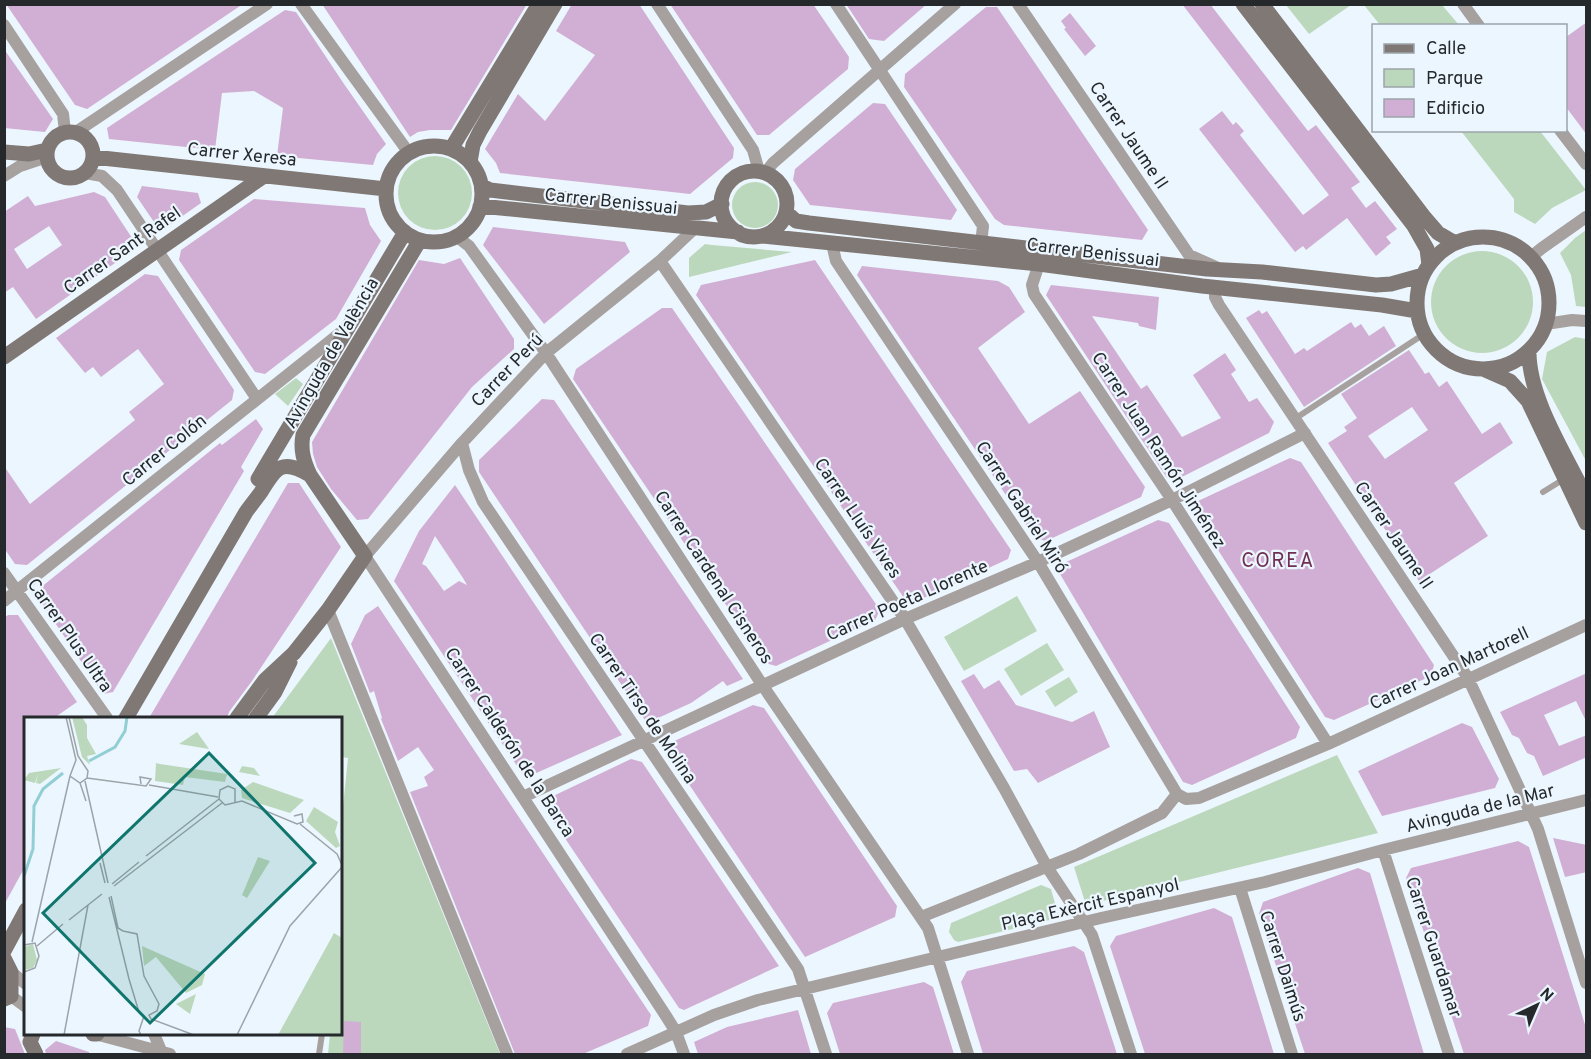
<svg xmlns="http://www.w3.org/2000/svg" width="1591" height="1059" font-family="Overpass,sans-serif">
<style>
.green{fill:#bcd8bc}
.building{fill:#d1afd4;fill-rule:evenodd}
.lines{fill:none;stroke-linecap:round;stroke-linejoin:round}
.lane{stroke:#a6a19f;stroke-width:6}
.street{stroke:#a6a19f;stroke-width:12}
.secondary{stroke:#807875;stroke-width:15}
.labels{text-anchor:middle;stroke-width:4.5;stroke-linejoin:round;paint-order:stroke}
.street-label{font-size:18px;fill:#25292c;stroke:#ecf6fe}
.neighbourhood-label{font-size:20px;letter-spacing:1.5px;fill:#702f50;stroke:#ecf6fe}
.inset-river{fill:none;stroke:#91cfd5;stroke-width:3}
.inset-road{fill:none;stroke:#9ca4aa;stroke-width:1.5}
.view{fill:#0f766e;fill-opacity:0.15;stroke:#0f766e;stroke-width:3}
.inset-edge{fill:none;stroke:#25292c;stroke-width:3}
</style>
<rect width="100%" height="100%" fill="#ecf6fe"/>
<path class="green" d="M1286,5h65l-42,29z
M1364,5h78l17,20h-79z
M1461,131h79l46,59 -34,18 -17,16 -21,-12v-13z
M398 193a37 37 0 1 1 74 0a37 37 0 1 1-74 0Z
M732 205a23 23 0 1 1 46 0a23 23 0 1 1-46 0Z
M1586,230v77l-10,-1 -5,-31 -11,-22 15,-15z
M705,244l7,1 80,7 -103,25v-19z
M1431 302a51 51 0 1 1 102 0a51 51 0 1 1-102 0Z
M1575,337l11,2v122l-44,-82 5,-27z
M296,378l7,6 -15,22 -13,-12z
M1017,596l20,35 -73,40 -20,-34z
M331,638l169,416h-172l2,-20h10v-198l8,-78 -7,-1 -1,-39h-68z
M1047,643l17,27 -43,26 -17,-27z
M1069,677l9,15 -23,15 -10,-16z
M1337,755l41,78 -292,72 -12,-38z
M1041,885l10,4 7,25 -4,5 -96,23 -4,-2 -5,-8 2,-9z"/>
<path class="building" d="M6,4h237l-156,105 -12,-4z
M322,4h205l-76,126h-21l-12,2 -8,5z
M572,4h67l95,144 -1,10 -43,36 -190,-21 -4,-10 -11,-14 33,-55 27,27 50,-66 -39,-24z
M670,4h143l36,53 -1,12 -79,66h-12z
M846,4h81l-43,37 -15,-2z
M1182,4h28l98,127 8,-6 44,57 -9,6 15,20 9,-7 22,28 -11,8 5,6 -15,13 -29,-38 -41,32 -3,-4 -8,6 -96,-123 23,-18 11,14 3,-3 8,9 -4,4 63,80 26,-20z
M986,7h11l151,223 -6,10 -138,-15 -9,-6 -91,-132 1,-13z
M285,10l11,2 48,72 42,60 -9,10 -4,11 -96,-9 6,-48 -29,-17 -32,2 -7,57 -106,-11 -2,-11z
M1070,13l26,33 -11,10 -21,-27 2,-1 -5,-7z
M1587,22v113l-21,-28v-70z
M4,49l49,70 -8,13 -41,-4z
M873,103l12,1 72,106 -6,10 -141,-15 -17,-25 2,-11z
M142,186l56,7 3,10 -34,24 -11,-2 -19,-28z
M94,192l11,5 29,44 -2,10 -96,68 -23,-32 -9,6v-81l24,-16 7,10zM49,226l13,19 -35,24 -13,-20z
M254,199l111,9 5,17 11,16 -45,78 -71,55 -10,-2 -76,-112 2,-10z
M493,227l132,15 5,10 -86,72 -61,-79z
M460,258l54,81v10l-42,38 -104,132 -11,1 -26,-31 -14,-22 -4,-13 -1,-12 107,-182 25,4z
M815,260l196,290 -3,9 -95,44 -9,-5 -208,-303 5,-10z
M862,266l136,15 11,6 16,25 -47,36 51,76 51,-33 65,96 -4,10 -95,44 -11,-3 -178,-263z
M145,274l13,2 76,114 -2,10 -205,165 -12,-1 -11,-16v-82l26,38 105,-84 -6,-8 35,-28 -26,-35 -37,28 -8,-10 -8,6 -29,-35z
M1051,285l108,12 -3,33 -17,-4 -1,-3 -46,-7 49,73 6,-4 35,52 39,-19 -28,-43 32,-22 11,17 -5,4 18,28 8,-4 17,24 -5,11 -93,47 -9,-2 -121,-183z
M662,308h10l208,302 -5,10 -99,46 -11,-3 -20,-30 -172,-254 3,-10z
M1259,310l3,4 5,-3 28,43 9,-6 3,3 44,-29 4,6 6,-4 8,12 15,-10 12,20 -92,61 -58,-89z
M1409,350l16,24 4,-2 10,15 8,-6 35,53 18,-12 13,21 -59,40 34,53 -69,45 -91,-138 19,-12 -3,-4 13,-9 -16,-24zM1412,407l16,23 -43,29 -17,-23z
M542,399l12,1 189,279 -16,7 -4,-5 -32,22 -44,20 -168,-251v-12z
M256,419l7,10 -22,38 3,4 -131,221 -10,2 -64,-95 1,-11 180,-145 2,2z
M1290,458l11,4 133,203 -3,11 -97,44 -9,-3 -130,-203 3,-13z
M288,483h11l42,64 -89,134 -23,31 -2,6h-78z
M455,485l167,250 -97,43 -131,-197 25,-50zM435,536l28,42 4,7 -8,-4 -15,10 -18,-25 -4,-2z
M1158,520l11,3 131,204 -4,11 -104,47 -9,-3 -123,-208 4,-11z
M378,606l273,409 -3,11 -65,28h-68l-105,-262 18,-6 -4,-9 10,-7 -16,-23 -20,14 -17,-42 1,-1 -8,-27 -4,2 -19,-49 14,-29z
M8,615h10l59,87 -23,16h-28v147l-22,40v-287z
M1587,673v50l-11,-22 -32,14 15,31 28,-11v22l-44,19 -9,-20 -7,-3 -8,-15 -7,-3 -12,-23z
M974,674l10,15 15,-9 17,25 56,17 22,-11 16,36 -72,36 -11,-14 -13,2 -53,-90z
M753,705l11,3 133,198 -2,11 -90,40 -137,-204 2,-10z
M1462,723l10,4 27,52 -4,9 -113,28 -24,-45z
M631,759l11,3 137,204 -95,44 -5,-2 -133,-198 3,-12z
M1553,838l34,7v27l-22,5z
M1518,841l11,6 58,184v23h-123l-58,-176 5,-10z
M1358,868l12,5 54,181h-119l-46,-140 4,-12z
M1214,908l18,9 42,137h-129l-35,-108 6,-10z
M1074,946l10,6 33,102h-134l-22,-72 6,-11z
M924,982l9,5 21,67h-114l-13,-41 6,-10z
M798,1010l13,44h-113l-4,-12 33,-15z
M344,1021l17,1v32h-18z
M4,1027l11,2 10,25h-21z
M56,1041l33,11v2h-43l-1,-4z"/>
<g class="lines">
<path class="lane" d="M1296,418l128,-84
M1543,492l21,-13
M319,1054l3,-20"/>
<path class="street" d="M301,4l108,149
M657,4l96,146 6,21
M836,4l147,222 -2,18
M1018,4l171,251 27,12
M1463,4l16,22
M4,25l59,89 2,18
M1560,130l26,34
M76,132l191,-128
M85,173l17,3 15,14 140,209
M765,173l8,-10 182,-159
M4,176l16,-10 27,-9
M456,236l13,10 77,107 217,333 165,242 40,126
M832,244l4,17 202,301 139,232
M1531,257l11,-9 44,-31
M660,261l245,358 99,169 43,79 45,68 39,119
M1039,264l-7,21 2,9 138,206 156,244
M1215,286v11l4,8 249,373 70,151 48,154
M1546,324l26,-4 14,1
M462,443l7,27 14,32 315,467 28,85
M4,573l103,145
M4,601l340,-271
M328,610l179,444
M1177,794l9,5 13,-1 129,-54 258,-119
M523,797l382,-178 133,-57 134,-62 133,-67
M1383,850l66,204
M1240,888l52,166
M921,917l158,-63 83,-41 15,-19
M11,972l15,12
M11,996l15,11
M95,1034l75,20
M154,1034l8,19
M627,1054l87,-39 44,-15 343,-82 164,-36 118,-32 203,-50
M684,1054l-8,-22 -10,-16 -301,-460 97,-113 84,-90 114,-92 34,-32"/>
<path class="secondary" d="M1243,4l171,222 13,23 2,16
M1262,4l163,214 13,15 17,10
M47 155a23 23 0 1 1 46 0a23 23 0 1 1-46 0Z
M386 194a48 48 0 1 1 96 0a48 48 0 1 1-96 0Z
M451,149l88,-145
M4,152l25,2 18,-4
M93,157l293,32
M470,162l3,-17 7,-14 75,-127
M721 204a33 33 0 1 1 66 0a33 33 0 1 1-66 0Z
M482,186l8,4 25,3 173,20 18,-1 16,-8
M480,206l258,26
M786,212l10,9 13,2 398,46 55,3 114,13 15,-1 32,-9
M763,236l276,28 163,22 180,19 35,6
M1417 303a66 66 0 1 1 132 0a66 66 0 1 1-132 0Z
M1529,352c0,47 37,103 57,145
M4,357l260,-181
M1485,370l25,11 18,20 58,122
M258,479l147,-247
M126,718l120,-206c5,-7 10,-13 15,-20 15,-24 19,-34 49,-17
M237,718l28,-38 29,-27 34,-43 37,-54 -55,-81c-6,-13 -10,-25 -7,-40l117,-195
M256,718l19,-26 15,-30
M4,951l22,-41
M4,958l7,14v24l-7,3
M33,1034l-3,8 6,12
M93,1034h4"/>
</g>
<g class="labels">
<g class="street-label">
<text transform="translate(1129 135) rotate(56)" y="6">Carrer Jaume II</text>
<text transform="translate(242 154) rotate(6)" y="6">Carrer Xeresa</text>
<text transform="translate(611 201) rotate(6)" y="6">Carrer Benissuai</text>
<text transform="translate(122 250) rotate(-35)" y="6">Carrer Sant Rafel</text>
<text transform="translate(1093 252) rotate(7)" y="6">Carrer Benissuai</text>
<text transform="translate(331 353) rotate(-60)" y="6">Avinguda de València</text>
<text transform="translate(507 370) rotate(-46)" y="6">Carrer Perú</text>
<text transform="translate(164 450) rotate(-39)" y="6">Carrer Colón</text>
<text transform="translate(1159 450) rotate(57)" y="6">Carrer Juan Ramón Jiménez</text>
<text transform="translate(1022 507) rotate(57)" y="6">Carrer Gabriel Miró</text>
<text transform="translate(858 518) rotate(56)" y="6">Carrer Lluís Vives</text>
<text transform="translate(1394 535) rotate(56)" y="6">Carrer Jaume II</text>
<text transform="translate(714 577) rotate(57)" y="6">Carrer Cardenal Cisneros</text>
<text transform="translate(907 600) rotate(-24)" y="6">Carrer Poeta Llorente</text>
<text transform="translate(70 635) rotate(55)" y="6">Carrer Plus Ultra</text>
<text transform="translate(1449 668) rotate(-25)" y="6">Carrer Joan Martorell</text>
<text transform="translate(643 708) rotate(56)" y="6">Carrer Tirso de Molina</text>
<text transform="translate(510 742) rotate(57)" y="6">Carrer Calderón de la Barca</text>
<text transform="translate(1480 808) rotate(-14)" y="6">Avinguda de la Mar</text>
<text transform="translate(1090 904) rotate(-13)" y="6">Plaça Exèrcit Espanyol</text>
<text transform="translate(1434 947) rotate(72)" y="6">Carrer Guardamar</text>
<text transform="translate(1283 966) rotate(72)" y="6">Carrer Daimús</text>
</g>
<g class="neighbourhood-label">
<text x="1278" y="567">COREA</text>
</g>
</g>
<g transform="translate(24 717)">
<rect width="318" height="318" fill="#ecf6fe"/>
<path d="M48,0h10l5,8v13l9,16 -9,2 3,9 -8,-8zM173,15l12,17 -30,-5zM132,46l4,1 67,10 -2,8 -40,-5 -2,8 -28,-4zM218,49l12,2 6,8 -21,-4zM37,51l-21,16 -4,-1 2,-9 -3,9 -11,-3 5,-7zM229,65l51,18 -14,13 -48,-15 -1,-8zM290,90l24,15 -3,10 5,14 -4,2 -30,-27zM234,140l12,4 -23,37 -5,-3zM310,216l8,5v97h-64zM9,227l4,16 -4,8 -9,2v-23zM118,229l63,28 -3,11 -16,8 -30,-36 -12,9zM172,277l-6,20 -14,-10z" fill="#bcd8bc"/>
<path class="inset-river" d="M65,44l26,-14 10,-16 2,-14M0,159l9,-27 1,-43 9,-17 20,-16"/>
<path class="inset-road" d="M42,0l10,43 -6,16 10,7 7,-5 1,-7 -10,-15 -9,-39M63,61l59,8 5,-7 -11,-2 1,7M61,64l23,102M56,66l6,18M125,68l69,12M211,85v-13l-7,-3 -8,4 -1,9 6,6 17,-4 55,23 6,-2 -1,-8 -8,2M276,107l37,30 5,11M122,139l73,-57M76,146l5,20M88,167l27,-22M90,169l108,-83M87,179l7,32 5,3M85,180l20,82 10,33 5,4 -5,15 2,4M45,203l33,-26M99,214l14,3 7,42 15,28 -2,7 -8,4 2,4 43,16M8,225l38,-166M0,228l11,-2 4,13 -4,12 -11,4M13,229l26,-22M40,318l24,-130M213,318l53,-109 52,-59"/>
<path class="view" d="M185,36l106,110 -165,160 -107,-110z"/>
<rect width="318" height="318" class="inset-edge"/>
</g>
<rect width="1591" height="1059" fill="none" stroke="#25292c" stroke-width="12"/>
<rect x="1372" y="24" width="195" height="108" fill="#ecf6fe" stroke="#9ca4aa" stroke-width="1.5"/>
<rect x="1384" y="44" width="30" height="9" fill="#807875" stroke="#9ca4aa" stroke-width="1.5"/>
<text x="1426" y="54" font-size="18" fill="#25292c">Calle</text>
<rect x="1384" y="69" width="30" height="18" fill="#bcd8bc" stroke="#9ca4aa" stroke-width="1.5"/>
<text x="1426" y="84" font-size="18" fill="#25292c">Parque</text>
<rect x="1384" y="99" width="30" height="18" fill="#d1afd4" stroke="#9ca4aa" stroke-width="1.5"/>
<text x="1426" y="114" font-size="18" fill="#25292c">Edificio</text>
<g transform="translate(1537 1005) rotate(44)" stroke="#ecf6fe" stroke-width="4.5" paint-order="stroke">
<path d="M0-4.5L10 22L0 15L-10 22Z" fill="#25292c"/>
<text y="-9" font-size="16" font-weight="bold" text-anchor="middle" fill="#25292c">N</text>
</g>
</svg>
